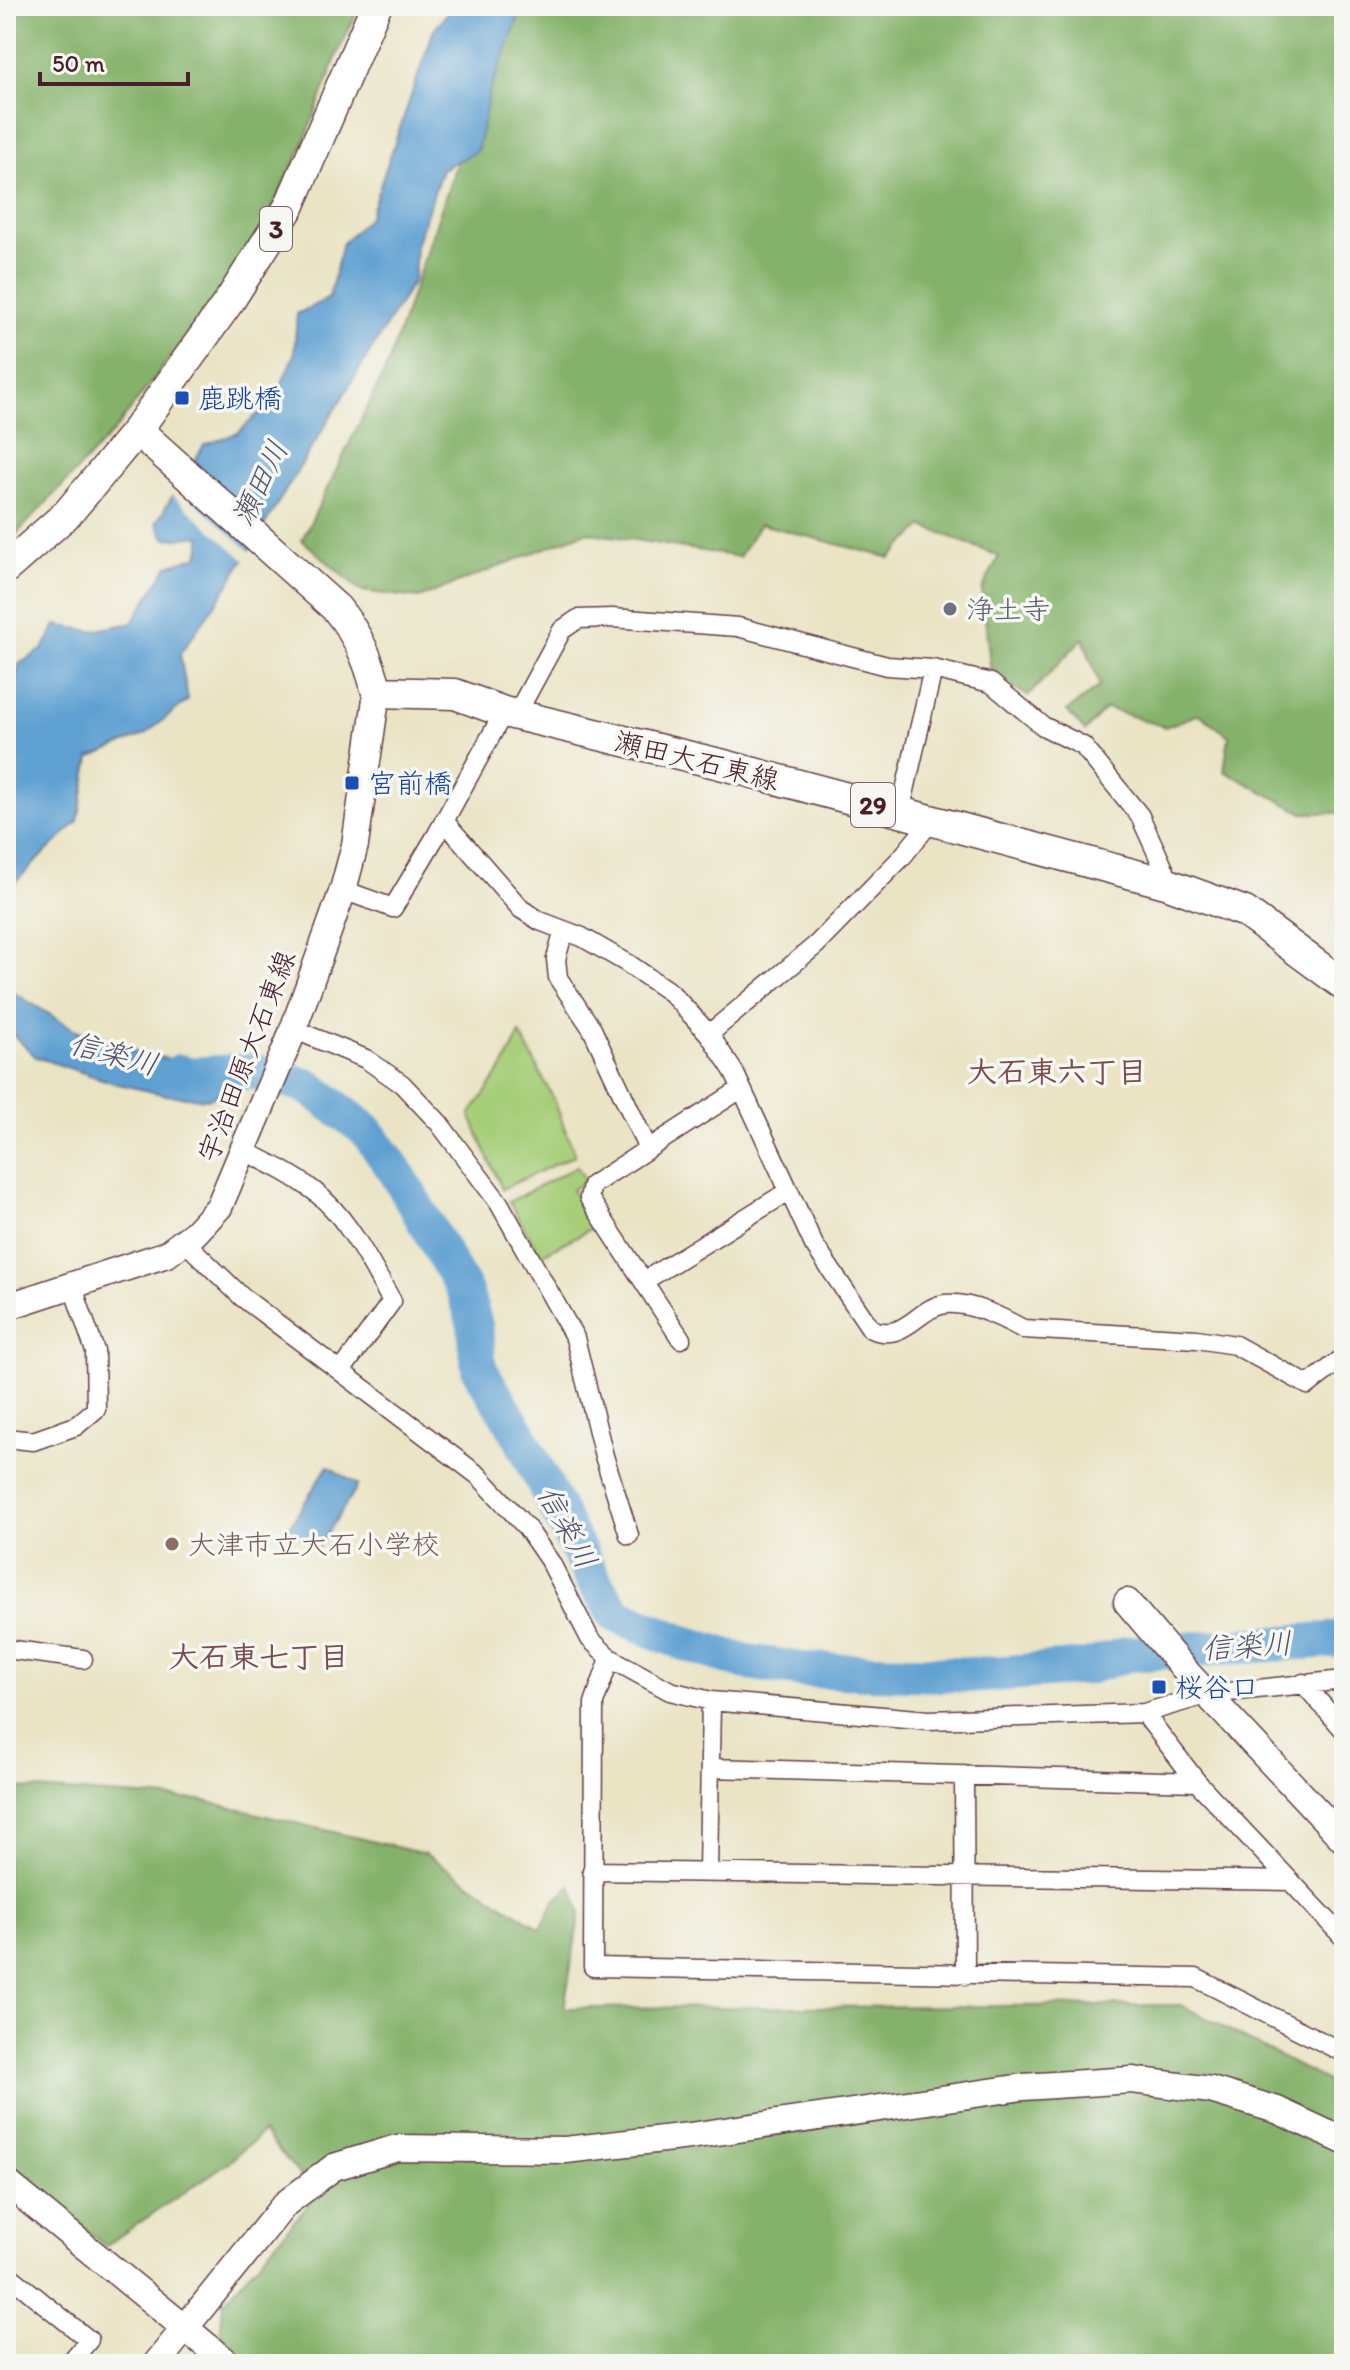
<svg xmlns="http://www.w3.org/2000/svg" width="1350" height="2370" font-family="Itim,'Klee One',sans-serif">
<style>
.green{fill:#a7cf7a;stroke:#787752;stroke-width:2}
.forest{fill:#85b26a;stroke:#68684a;stroke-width:2}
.water{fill:#5fa0d2;stroke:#54607e;stroke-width:2}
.pier{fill:#eae4c5}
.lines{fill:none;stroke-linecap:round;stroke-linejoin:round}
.river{stroke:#5fa0d2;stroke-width:36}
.street-casing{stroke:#623d42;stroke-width:21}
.secondary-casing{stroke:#623d42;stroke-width:29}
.primary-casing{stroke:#623d42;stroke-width:33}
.street{stroke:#fff;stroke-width:18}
.secondary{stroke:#fff;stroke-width:26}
.primary{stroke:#fff;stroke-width:30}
.transit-dot{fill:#1a4fb4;stroke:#f6f6f2;stroke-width:3}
.worship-dot{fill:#6b7280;stroke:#f6f6f2;stroke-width:3}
.education-dot{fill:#8d6e63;stroke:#f6f6f2;stroke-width:3}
.labels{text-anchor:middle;stroke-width:7;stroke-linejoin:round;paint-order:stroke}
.shield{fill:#f6f6f2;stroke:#7e6067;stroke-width:2}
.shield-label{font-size:26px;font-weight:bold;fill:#4a1f2b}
.transit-label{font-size:28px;fill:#164399;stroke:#f6f6f2;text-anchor:start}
.worship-label{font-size:28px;fill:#5b616d;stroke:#f6f6f2;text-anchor:start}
.street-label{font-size:28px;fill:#4a1f2b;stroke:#f6f6f2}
.education-label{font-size:28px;fill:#785e54;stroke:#f6f6f2;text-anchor:start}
.water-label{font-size:30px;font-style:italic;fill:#52536e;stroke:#f6f6f2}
.neighbourhood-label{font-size:30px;font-weight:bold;fill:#794c4d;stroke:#f6f6f2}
</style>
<rect width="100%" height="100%" fill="#f6f6f2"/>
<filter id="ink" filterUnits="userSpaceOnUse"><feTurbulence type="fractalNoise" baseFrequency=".0125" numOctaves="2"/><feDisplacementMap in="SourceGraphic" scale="16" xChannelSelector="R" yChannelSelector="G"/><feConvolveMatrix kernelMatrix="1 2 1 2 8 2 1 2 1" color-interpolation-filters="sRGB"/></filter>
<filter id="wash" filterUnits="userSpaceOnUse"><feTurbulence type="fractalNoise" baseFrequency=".006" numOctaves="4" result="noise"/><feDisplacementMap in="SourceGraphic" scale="32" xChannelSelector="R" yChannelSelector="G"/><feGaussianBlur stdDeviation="1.8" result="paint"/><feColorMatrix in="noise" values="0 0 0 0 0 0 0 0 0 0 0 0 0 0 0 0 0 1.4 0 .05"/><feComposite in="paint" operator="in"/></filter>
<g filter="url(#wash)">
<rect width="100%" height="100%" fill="#eae4c5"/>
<path class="green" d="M520,1033l34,67 21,55 -73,34 -32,-74 34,-49z
M577,1166l8,14 -13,10 22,37 -53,28 -32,-53z"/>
<path class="forest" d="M6,6h354l-22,47 -36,95 -53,106 -135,177 -108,114z
M506,6h838v807h-41l-79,-42 5,-35 -30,-22 -34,13 -59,-19 -21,23 -18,-20 33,-25 -17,-48 -55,58 -37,-22 -9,-84 17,-34 -76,-30 -33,32 -130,-34 -21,33 -153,-25 -167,66 -58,-7 -59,-51 85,-173 77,-225z
M19,1788l181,12 225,54 116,75 14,-29 16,-14 9,25 -16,97 617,-3 163,85v274h-1094l-30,-25 3,-36 94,-108 -54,-63 -34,30 -124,84 -99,-86v-369z"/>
<path class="water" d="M453,6h70l-34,88 -12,57 -35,18 -26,76 -2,35 -191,313 -43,61 8,46 -42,34 -56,24 -12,63 -72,70v-188l9,-19 4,-20 24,-15 13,-24 36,6 40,-8 36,-57 30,-10 4,-20 -36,3 -10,-16 48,-78 34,-12 38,-36 18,-42 3,-41 32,-16 13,-54 27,-27 65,-187z
M6,988l68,41 43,18 117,27 -8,18 -19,7 -41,-4 -52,-12 -78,-26 -30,-29z
M328,1466l30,19 -40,63 -30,-19z"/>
<path class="pier" d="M175,484l77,69 -5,9 -77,-69z"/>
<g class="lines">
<path class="river" d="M180,1072l10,3 63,-4 54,15 59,44 31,43 68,119 10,33 4,44 40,65 73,144 24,37 65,27 60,19 62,9 177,5 108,-8 39,-13 217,-15"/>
</g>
</g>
<g filter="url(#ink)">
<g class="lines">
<defs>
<path id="street" d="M516,715l46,-85 16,-11 34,-1 126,9 149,39 46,3 58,14 52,43 40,20 57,70 25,55 1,12
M900,812l33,-143
M444,821l77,88 19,12 42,16 45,26 44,30 38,41 25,38 80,173 57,84c34,14 46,-21 74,-25 25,-3 58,14 78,25l174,10 38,6 73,40 36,-28
M343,890l50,18 43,-72 68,-124
M564,930l-8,29 2,19 34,51 56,120
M293,1029l73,30 36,25 37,39 60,80 76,135 29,118 25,79
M709,1034l107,-89 86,-88 30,-37
M244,1151c25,12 48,23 70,40 35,27 56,73 78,110l-50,69
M184,1241l58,56 237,179 48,52 24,35 39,76 20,19 60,33 41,10 218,19 215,-7 65,-19 135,-14
M644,1281l145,-90
M681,1339l-92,-141 3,-13 149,-96
M6,1438l27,3 43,-15 20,-17 -1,-58 -23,-66
M6,1649l77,10
M610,1658l-16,45 -1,264 603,11 148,75
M1303,1683l41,47
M1144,1713l53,69 147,156
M710,1768l487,14
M964,1775l1,200
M592,1871l699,10
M708,1872l3,-171
M6,2273l83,67 -20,24"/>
<path id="secondary" d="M6,1307l161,-53 28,-21 24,-26 70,-166 54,-151 12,-45 22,-153
M1127,1602l63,74 154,164
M6,2182l223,182
M156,2364l129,-160 49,-37 63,-19 168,2 125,-14 333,-49 109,-7 79,10 66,20 67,31"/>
<path id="primary" d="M137,430l200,179c21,26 32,51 40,83l78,2 49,18 216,52 446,119 79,29 99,73
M6,568l62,-55 31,-37 38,-46 93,-130 59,-93 87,-201"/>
</defs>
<use href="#street" class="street-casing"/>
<use href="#secondary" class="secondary-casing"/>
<use href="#primary" class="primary-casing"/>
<use href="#street" class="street"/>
<use href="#secondary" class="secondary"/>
<use href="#primary" class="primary"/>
</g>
</g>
<g class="transit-dot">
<rect x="174" y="390" width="16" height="16" rx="4"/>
<rect x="344" y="775" width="16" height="16" rx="4"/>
<rect x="1151" y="1679" width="16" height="16" rx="4"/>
</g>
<circle class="worship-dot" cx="950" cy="609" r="8"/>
<circle class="education-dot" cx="172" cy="1544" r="8"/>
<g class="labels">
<g class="shield">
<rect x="260" y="207" width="32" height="44" rx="6"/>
<rect x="851" y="783" width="44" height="44" rx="6"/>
</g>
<g class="shield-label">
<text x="276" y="238">3</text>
<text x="873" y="814">29</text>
</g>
<g class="transit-label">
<text x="198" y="408">鹿跳橋</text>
<text x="368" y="793">宮前橋</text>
<text x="1175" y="1697">桜谷口</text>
</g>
<g class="worship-label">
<text x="966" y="619">浄土寺</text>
</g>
<g class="street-label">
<text transform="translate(697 760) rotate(14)" y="10">瀬田大石東線</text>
<text transform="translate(246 1056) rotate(-69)" y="10">宇治田原大石東線</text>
</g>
<g class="education-label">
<text x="188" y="1554">大津市立大石小学校</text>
</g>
<g class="water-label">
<text transform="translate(260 483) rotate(-64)" y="10">瀬田川</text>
<text transform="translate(114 1054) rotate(15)" y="10">信楽川</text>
<text transform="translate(567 1527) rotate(61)" y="10">信楽川</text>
<text transform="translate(1247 1646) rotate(-4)" y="10">信楽川</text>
</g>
<g class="neighbourhood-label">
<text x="1057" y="1082">大石東六丁目</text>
<text x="259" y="1667">大石東七丁目</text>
</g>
</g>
<rect width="1350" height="2370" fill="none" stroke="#f6f6f2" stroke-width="32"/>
<path d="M40 72v12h148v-12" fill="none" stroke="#4a1f2b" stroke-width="4"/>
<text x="52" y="72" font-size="24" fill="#4a1f2b" stroke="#f6f6f2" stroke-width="6" paint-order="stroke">50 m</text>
</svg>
